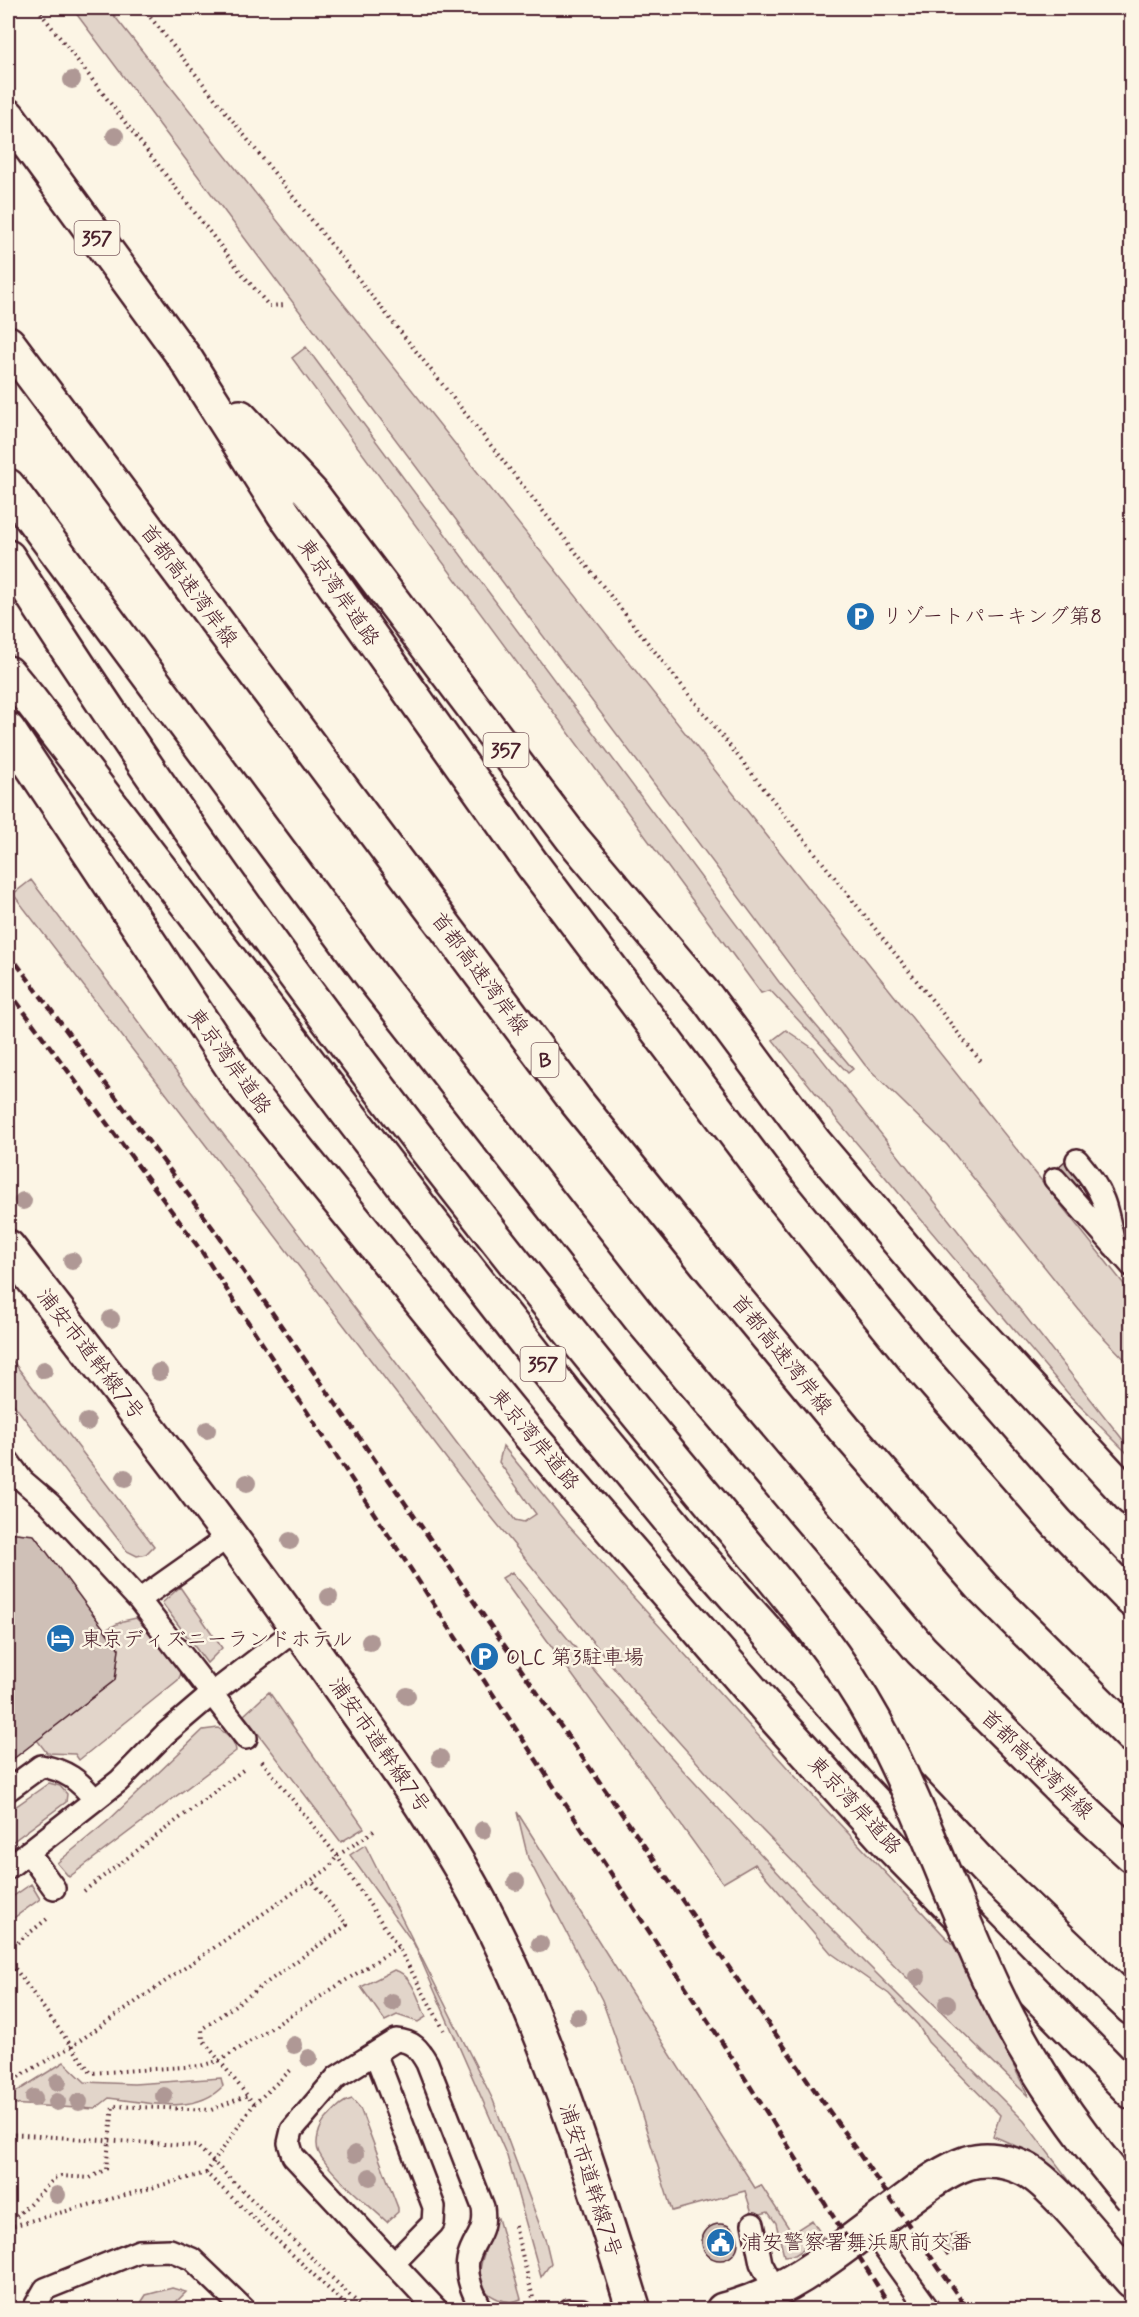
<svg xmlns="http://www.w3.org/2000/svg" width="1139" height="2317" font-family="Mynerve,'Klee One',sans-serif">
<style>
.green{fill:#e2d5ca;stroke:#967a7a;stroke-width:1.5}
.building{fill:#cfc0b7;stroke:#4a1f2b;stroke-width:1.5}
.lines{fill:none;stroke-linecap:round;stroke-linejoin:round}
.service-casing{stroke:#4a1f2b;stroke-width:26}
.minor-casing{stroke:#4a1f2b;stroke-width:38}
.tertiary-casing{stroke:#4a1f2b;stroke-width:38}
.trunk-casing{stroke:#4a1f2b;stroke-width:38}
.motorway-casing{stroke:#4a1f2b;stroke-width:38}
.path{stroke:#4a1f2b;stroke-width:4;stroke-dasharray:1.5 4.5;stroke-linecap:butt}
.service{stroke:#fcf5e5;stroke-width:21}
.minor{stroke:#fcf5e5;stroke-width:33}
.tertiary{stroke:#fcf5e5;stroke-width:33}
.trunk{stroke:#fcf5e5;stroke-width:33}
.motorway{stroke:#fcf5e5;stroke-width:33}
.rail{stroke:#4a1f2b;stroke-width:4.5;stroke-dasharray:9 4.5;stroke-linecap:butt}
.motorway-bridge-casing{stroke:#4a1f2b;stroke-width:38;stroke-linecap:butt}
.path-bridge{stroke:#4a1f2b;stroke-width:4;stroke-dasharray:1.5 4.5;stroke-linecap:butt}
.motorway-bridge{stroke:#fcf5e5;stroke-width:33}
.tree{fill:#af9895}
.labels{text-anchor:middle;stroke-width:5;stroke-linejoin:round;paint-order:stroke}
.shield{fill:#fcf5e5;stroke:#7f5f63;stroke-width:1.5}
.shield-label{font-size:20px;font-weight:bold;fill:#4a1f2b}
.street-label{font-size:21px;fill:#4a1f2b;stroke:#fcf5e5}
.poi-label{font-size:21px;fill:#4a1f2b;stroke:#fcf5e5;text-anchor:start}
</style>
<rect width="100%" height="100%" fill="#fcf5e5"/>
<filter id="ink" filterUnits="userSpaceOnUse"><feTurbulence type="fractalNoise" baseFrequency=".0167" numOctaves="2"/><feDisplacementMap in="SourceGraphic" scale="12" xChannelSelector="R" yChannelSelector="G"/><feConvolveMatrix kernelMatrix="1 2 1 2 8 2 1 2 1" color-interpolation-filters="sRGB"/></filter>
<g filter="url(#ink)">
<path class="green" d="M72,8h36l1023,1285v73l-44,-46 -140,-175 -82,-80z
M306,347l473,635 74,87 -5,4 -78,-83 -9,3 -469,-635z
M31,880l484,640 9,2 12,-8 -37,-52 4,-16 65,79 235,260 151,161 75,151 -128,-125 -189,-193 -84,-94 -143,-176 -472,-615z
M786,1030l28,19 317,401v7l-60,-60 -233,-276 -65,-81z
M8,1355l146,191 -8,8 -9,2 -10,-5 -119,-154z
M512,1572l98,117 72,80 123,133 219,219 48,63 -4,3c-24,-26 -42,-38 -75,-51l7,-21 -72,-73 -10,-17 -29,-31 -58,-41 -76,-89 -32,19 -221,-305z
M180,1587l42,61 -15,15 -45,-60z
M136,1618l44,46 2,8 -4,8 -99,80 -4,-6 -28,-1 -10,-13 78,-60 4,-31 -14,-19 18,-9z
M269,1692l95,136 -23,14 -97,-127z
M218,1728c9,6 17,12 18,23l-167,126 -12,-14 52,-43 94,-90z
M49,1783l11,3 7,8 -1,8 -58,43v-33z
M517,1812l238,376 6,-3 31,48 20,-13 11,17 -28,18 -11,1 -8,-33 -8,-11 -15,4 -8,-25 -73,20 -39,-124 -31,-87 -74,-142z
M365,1845l128,255 53,142 5,21 -10,14 -34,-121 -93,-212 -64,-89z
M31,1884l9,15 -32,23v-22z
M394,1970c18,3 25,32 32,47l-8,5 -21,-7 -12,6 -24,-34z
M64,2062l21,20 49,2 87,-6 2,8c-28,30 -78,16 -114,12l-14,11 -87,-5v-7z
M352,2099l8,9 38,100v4l-11,10c-18,-17 -58,-49 -68,-69 -5,-10 0,-27 8,-35 8,-8 13,-16 25,-19z
M498,2218l23,81c-8,4 -15,3 -23,0 -31,-13 -15,-42 -7,-64 2,-7 2,-13 7,-17z
M172,2288l14,4 -17,17h-32l9,-14z"/>
<path class="building" d="M1066,1160l17,22 -9,7 -18,-20z
M8,1532l26,3 85,114 -4,31 -107,83z
M702 2242a18 18 0 1 1 36 0a18 18 0 1 1-36 0Z
M955,2233l8,12 -16,10 -8,-12z"/>
<g class="lines">
<defs>
<path id="service" d="M1077,1160c27,31 30,47 37,86
M1055,1179l77,87
M8,1461l14,19 28,24 89,96 92,-65
M139,1600l107,138
M8,1790l33,-24c25,4 38,14 54,34
M28,1852l26,36
M8,1868l111,-87 46,-47 48,-41 85,-65
M375,2053l59,154 -1,16 -39,40
M753,2224l8,39 14,27
M869,2227l60,83
M33,2310l12,-21 94,-38 31,-1 22,9 53,51
M437,2310l-144,-154 -4,-13 3,-13 45,-53 59,-37c17,1 23,9 31,23l56,144c4,27 -10,31 -15,53 -3,17 6,35 14,50
M569,2310h13"/>
<path id="minor" d="M723,2310c67,-16 121,-64 175,-104 22,-16 43,-34 69,-43 19,-6 41,-2 58,6 29,14 83,85 107,112"/>
<path id="tertiary" d="M8,1247c111,143 223,286 327,434 52,73 105,146 147,225 67,128 109,266 152,404"/>
<path id="trunk" d="M8,116l179,245 97,153 248,350 250,332 139,171 136,156 75,77
M240,417l72,77 260,344 136,161 107,144 135,159 182,197
M8,673l23,28 395,514 139,178 136,165 150,168 135,143 146,139
M8,730l234,352 285,350 251,289 113,125 241,246"/>
<path id="motorway" d="M8,343l567,757 133,165 136,164 139,159 149,148
M8,486l366,493 266,339 281,332 151,150 60,55
M8,557c216,341 464,661 723,970"/>
</defs>
<use href="#service" class="service-casing"/>
<use href="#minor" class="minor-casing"/>
<use href="#tertiary" class="tertiary-casing"/>
<use href="#trunk" class="trunk-casing"/>
<use href="#motorway" class="motorway-casing"/>
<path class="path" d="M37,8l202,262 30,36 16,-1
M143,8l839,1055
M262,1761l75,95 61,91
M84,1891l159,-121
M8,1950l39,-31
M8,1959l83,114 109,-7 21,-6 177,-113 46,83
M8,2083l64,-37 257,-178 8,-12 37,-25
M254,2104l-51,-64 -1,-11 145,-104 -36,-45
M206,2173l48,-69 39,-36
M8,2225l46,-46 7,-3 29,2 16,-9 7,-63 98,4 37,-15
M515,2226l21,84
M8,2227l198,-54 145,137"/>
<use href="#service" class="service"/>
<use href="#minor" class="minor"/>
<use href="#tertiary" class="tertiary"/>
<use href="#trunk" class="trunk"/>
<use href="#motorway" class="motorway"/>
<path class="rail" d="M8,952l210,283 750,1075
M8,990l194,262 514,781 177,277"/>
<defs>
<path id="motorway-bridge" d="M731,1527c51,62 104,122 143,193 47,87 78,181 120,270 36,76 83,143 138,207"/>
</defs>
<use href="#motorway-bridge" class="motorway-bridge-casing"/>
<path class="path-bridge" d="M8,2134l189,12 168,164"/>
<use href="#motorway-bridge" class="motorway-bridge"/>
</g>
<g class="tree">
<circle cx="72" cy="80" r="9"/>
<circle cx="115" cy="136" r="9"/>
<circle cx="23" cy="1201" r="9"/>
<circle cx="72" cy="1261" r="9"/>
<circle cx="111" cy="1319" r="9"/>
<circle cx="44" cy="1370" r="9"/>
<circle cx="159" cy="1372" r="9"/>
<circle cx="87" cy="1422" r="9"/>
<circle cx="207" cy="1430" r="9"/>
<circle cx="125" cy="1478" r="9"/>
<circle cx="247" cy="1483" r="9"/>
<circle cx="290" cy="1541" r="9"/>
<circle cx="329" cy="1597" r="9"/>
<circle cx="370" cy="1642" r="9"/>
<circle cx="407" cy="1696" r="9"/>
<circle cx="440" cy="1758" r="9"/>
<circle cx="483" cy="1830" r="9"/>
<circle cx="516" cy="1882" r="9"/>
<circle cx="540" cy="1944" r="9"/>
<circle cx="917" cy="1977" r="9"/>
<circle cx="392" cy="2002" r="9"/>
<circle cx="947" cy="2004" r="9"/>
<circle cx="578" cy="2017" r="9"/>
<circle cx="294" cy="2045" r="9"/>
<circle cx="309" cy="2058" r="9"/>
<circle cx="58" cy="2082" r="9"/>
<circle cx="164" cy="2096" r="9"/>
<circle cx="34" cy="2098" r="9"/>
<circle cx="57" cy="2102" r="9"/>
<circle cx="79" cy="2102" r="9"/>
<circle cx="355" cy="2154" r="9"/>
<circle cx="370" cy="2177" r="9"/>
<circle cx="57" cy="2195" r="9"/>
</g>
</g>
<defs>
<symbol id="parking-disc" viewBox="-11 -11 22 22"><circle r="9.5" fill="#1f6fb2" stroke="#fcf5e5"/><path d="M-3.5-5.5H1a3.5 3.5 0 0 1 0 7H-1V5.5H-3.5ZM-1-3.4V-.6H.8a1.4 1.4 0 0 0 0-2.8Z" fill="#fff"/></symbol>
<symbol id="hotel-disc" viewBox="-11 -11 22 22"><circle r="9.5" fill="#1f6fb2" stroke="#fcf5e5"/><path d="M-6-4.5h1.5V1H6V5H4.5V3h-9V5H-6ZM-4 0a1.8 1.8 0 1 1 3.6 0ZM.5 0V-2.5h3Q6-2.5 6 0Z" fill="#fff"/></symbol>
<symbol id="civic-disc" viewBox="-11 -11 22 22"><circle r="9.5" fill="#1f6fb2" stroke="#fcf5e5"/><path d="M-.6-6.5H3V-4.5H.6V-3L4-1V1h2V6H-6V1h2V-1L-.6-3ZM-1.2 2.5V6h2.4V2.5Z" fill="#fff"/></symbol>
</defs>
<g fill-rule="evenodd">
<use href="#parking-disc" x="844" y="600" width="33" height="33"/>
<use href="#hotel-disc" x="44" y="1622" width="33" height="33"/>
<use href="#parking-disc" x="468" y="1640" width="33" height="33"/>
<use href="#civic-disc" x="704" y="2226" width="33" height="33"/>
</g>
<g class="labels">
<g class="shield">
<rect x="74.5" y="221" width="45" height="34" rx="4.5"/>
<rect x="483.5" y="733" width="45" height="34" rx="4.5"/>
<rect x="531.5" y="1043" width="27" height="34" rx="4.5"/>
<rect x="520.5" y="1347" width="45" height="34" rx="4.5"/>
</g>
<g class="shield-label">
<text x="97" y="245">357</text>
<text x="506" y="757">357</text>
<text x="545" y="1067">B</text>
<text x="543" y="1371">357</text>
</g>
<g class="street-label">
<text transform="translate(189 585) rotate(53)" y="7">首都高速湾岸線</text>
<text transform="translate(339 592) rotate(55)" y="7">東京湾岸道路</text>
<text transform="translate(480 973) rotate(53)" y="7">首都高速湾岸線</text>
<text transform="translate(230 1061) rotate(54)" y="7">東京湾岸道路</text>
<text transform="translate(91 1354) rotate(52)" y="7">浦安市道幹線7号</text>
<text transform="translate(782 1354) rotate(51)" y="7">首都高速湾岸線</text>
<text transform="translate(535 1439) rotate(50)" y="7">東京湾岸道路</text>
<text transform="translate(380 1745) rotate(55)" y="7">浦安市道幹線7号</text>
<text transform="translate(1037 1764) rotate(44)" y="7">首都高速湾岸線</text>
<text transform="translate(855 1805) rotate(47)" y="7">東京湾岸道路</text>
<text transform="translate(591 2180) rotate(72)" y="7">浦安市道幹線7号</text>
</g>
<g class="poi-label">
<text x="882" y="623">リゾートパーキング第8</text>
<text x="81" y="1646">東京ディズニーランドホテル</text>
<text x="506" y="1664">OLC 第3駐車場</text>
<text x="741" y="2249">浦安警察署舞浜駅前交番</text>
</g>
</g>
<rect width="1139" height="2317" fill="none" stroke="#fcf5e5" stroke-width="30"/>
<rect x="15" y="15" width="1109" height="2287" fill="none" stroke="#4a1f2b" stroke-width="2" filter="url(#ink)"/>
</svg>
